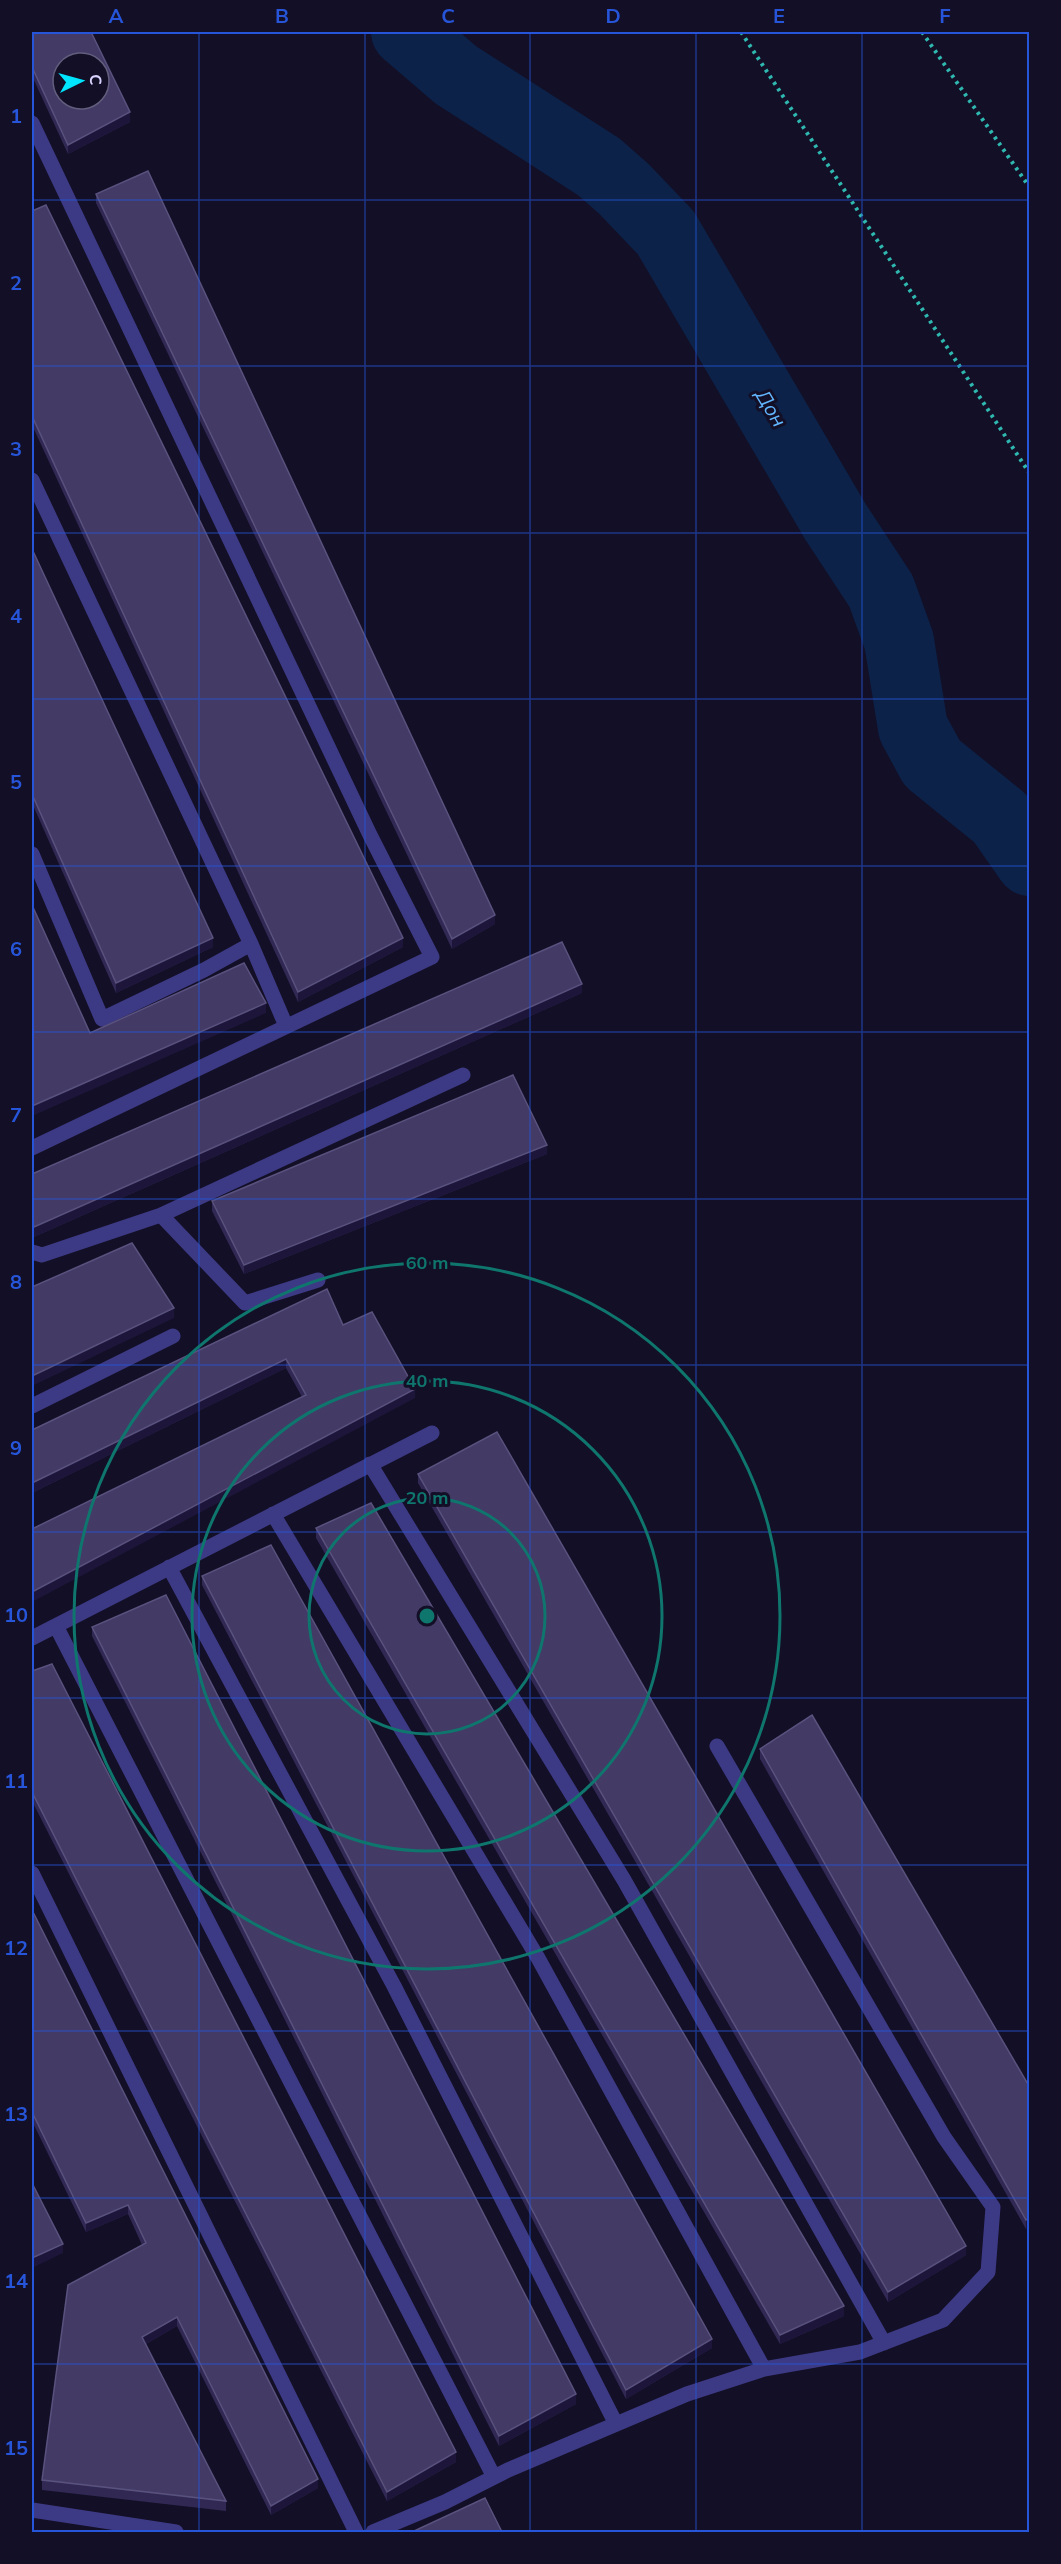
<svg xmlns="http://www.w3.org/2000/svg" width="1061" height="2564" font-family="Mulish,sans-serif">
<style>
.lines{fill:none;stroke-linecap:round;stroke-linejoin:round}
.river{stroke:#0c2248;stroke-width:70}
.path{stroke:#2fb8b0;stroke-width:4;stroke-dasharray:3 4.5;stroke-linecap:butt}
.lane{stroke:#3d3a85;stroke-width:15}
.wall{fill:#312854}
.shaded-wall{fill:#1d163a}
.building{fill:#433a66;stroke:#5a527e;stroke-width:1.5;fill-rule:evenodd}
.grid{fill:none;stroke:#2655da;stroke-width:1.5;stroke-opacity:0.55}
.ring{fill:none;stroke:#0f766e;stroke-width:3}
.labels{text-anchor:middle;stroke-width:6;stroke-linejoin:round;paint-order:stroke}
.water-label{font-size:20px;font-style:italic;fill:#62b6ff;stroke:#130f26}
.centre{fill:#0f766e;stroke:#130f26;stroke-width:3}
.ring-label{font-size:18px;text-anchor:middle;font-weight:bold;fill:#0f766e;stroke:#130f26;stroke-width:6;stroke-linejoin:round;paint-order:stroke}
.neatline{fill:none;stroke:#2655da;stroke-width:2}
.grid-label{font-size:20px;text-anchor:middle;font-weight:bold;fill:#2655da}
</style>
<rect width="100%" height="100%" fill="#130f26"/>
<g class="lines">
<path class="river" d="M406,32l50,43 143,92 25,22 42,44 169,288 46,70 18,50 14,87 19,35 68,55 30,43"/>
<path class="path" d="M741,32l289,442
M922,32l108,156"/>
<path class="lane" d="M32,123l338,712 62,122 -400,191
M32,480l219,464 35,82
M32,854l70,165 102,-49 47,-26
M161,1215l84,88 73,-23
M32,1252l10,3 119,-40 302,-140
M32,1406l141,-70
M370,1464l254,416 260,463
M273,1514l265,444 226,411
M169,1567l225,419 222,438
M56,1626l438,851
M32,1638l400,-205
M32,1873l324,659
M32,2510l144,22
M373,2532l72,-30 63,-32 179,-76 77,-25 96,-17 83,-32 45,-48 5,-65 -49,-70 -227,-391"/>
</g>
<path class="wall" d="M32,32l98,90 -62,32 -36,-78z
M96,194l399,730 -43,25 -356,-746z
M32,211l371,736 -105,55 -266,-577z
M32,549l181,398 -97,46 -84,-190z
M582,993l-548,244 -2,-6v-57z
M547,1154l-303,120 -32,-63v-10z
M343,1325l72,73 -113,-1 -16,-29 -254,125v-63z
M418,1474l548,781 -78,47 -470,-819z
M316,1528l528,788 -64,28 -464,-806z
M202,1576l510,772 -86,51 -424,-814z
M92,1627l484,777 -77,42 -407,-810z
M32,1671l424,791 -69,39 -355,-700z
M760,1749l269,337v141l-3,2 -266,-470z
M32,1910l286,578 -47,27 -94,-189 -31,18 80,157v10l-184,-21v-10l100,-235 -14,-31 -42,18 -54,-111z"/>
<path class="shaded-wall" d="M130,112v10l-62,32v-9z
M495,915v9l-43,25v-10z
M213,938v9l-97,46v-10z
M403,938v9l-105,55v-10z
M582,984v9l-548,244v-10z
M266,1003v10l-234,103v-10z
M547,1145v9l-303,120v-9z
M174,1308v10l-142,68v-10z
M286,1359v9l-254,125v-10z
M415,1389v9l-383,204v-10z
M128,2205v9l-42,18v-9z
M1029,2218v9l-3,2v-9z
M63,2244v9l-31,15v-10z
M966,2246v9l-78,47v-10z
M844,2306v10l-64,28v-9z
M177,2317v9l-35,20v-9z
M712,2339v9l-86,51v-9z
M576,2394v10l-77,42v-10z
M456,2452v10l-69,39v-9z
M318,2479v9l-47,27v-9z"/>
<path class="building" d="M32,32h59l39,80 -62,33 -36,-78zM63,63h36v36h-36z
M148,171l347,744 -43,24 -356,-745z
M46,205l357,733 -105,54 -266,-576v-205z
M32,549l181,389 -97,45 -84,-189z
M32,905l58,128 154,-70 22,40 -234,103z
M562,942l20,42 -548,243 -2,-5v-48z
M513,1075l34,70 -303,120 -32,-64z
M132,1243l42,65 -142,68v-89z
M327,1289l16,36 29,-13 43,77 -383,203v-63l274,-134 -20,-36 -254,124v-53z
M497,1432l469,814 -78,46 -470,-818z
M371,1503l473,803 -64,29 -464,-807z
M271,1545l441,794 -86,51 -424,-814z
M166,1595l410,799 -77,42 -407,-809z
M52,1664l404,788 -69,40 -355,-700v-121z
M812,1715l217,371v132l-3,2 -266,-471z
M32,1910l286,569 -47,27 -94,-189 -35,20 84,164 -184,-21 26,-195 78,-42 -18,-38 -42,18 -54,-111z
M32,2183l31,61 -31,14z
M485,2498l17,34h-90z"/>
<path class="grid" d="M199,32v2500M365,32v2500M530,32v2500M696,32v2500M862,32v2500M32,200h998M32,366h998M32,533h998M32,699h998M32,866h998M32,1032h998M32,1199h998M32,1365h998M32,1532h998M32,1698h998M32,1865h998M32,2031h998M32,2198h998M32,2364h998"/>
<g class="ring">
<circle cx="427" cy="1616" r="118"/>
<circle cx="427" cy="1616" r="235"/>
<circle cx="427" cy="1616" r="353"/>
</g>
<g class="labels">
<g class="water-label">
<text transform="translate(771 408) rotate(59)" y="7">Дон</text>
</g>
</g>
<circle cx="427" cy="1616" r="9" class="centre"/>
<g class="ring-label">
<text x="427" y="1269">60 m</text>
<text x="427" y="1387">40 m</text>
<text x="427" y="1504">20 m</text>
</g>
<rect width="1061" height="2564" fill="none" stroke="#130f26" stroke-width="66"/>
<g transform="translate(81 81) rotate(85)"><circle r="28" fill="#130f26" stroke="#625e7d" stroke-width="1.5"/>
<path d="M0-4.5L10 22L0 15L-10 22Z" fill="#00e5ff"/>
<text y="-9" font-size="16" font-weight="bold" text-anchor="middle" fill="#d9d4ff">С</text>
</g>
<rect x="33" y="33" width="995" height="2498" class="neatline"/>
<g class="grid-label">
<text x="116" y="23">A</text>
<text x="282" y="23">B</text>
<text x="448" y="23">C</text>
<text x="613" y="23">D</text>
<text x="779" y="23">E</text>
<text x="945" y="23">F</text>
<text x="16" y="123">1</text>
<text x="16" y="290">2</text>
<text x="16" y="456">3</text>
<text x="16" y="623">4</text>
<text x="16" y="789">5</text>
<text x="16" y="956">6</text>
<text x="16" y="1122">7</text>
<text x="16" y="1289">8</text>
<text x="16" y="1455">9</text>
<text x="16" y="1622">10</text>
<text x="16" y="1788">11</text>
<text x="16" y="1955">12</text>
<text x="16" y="2121">13</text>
<text x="16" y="2288">14</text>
<text x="16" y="2455">15</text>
</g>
</svg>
